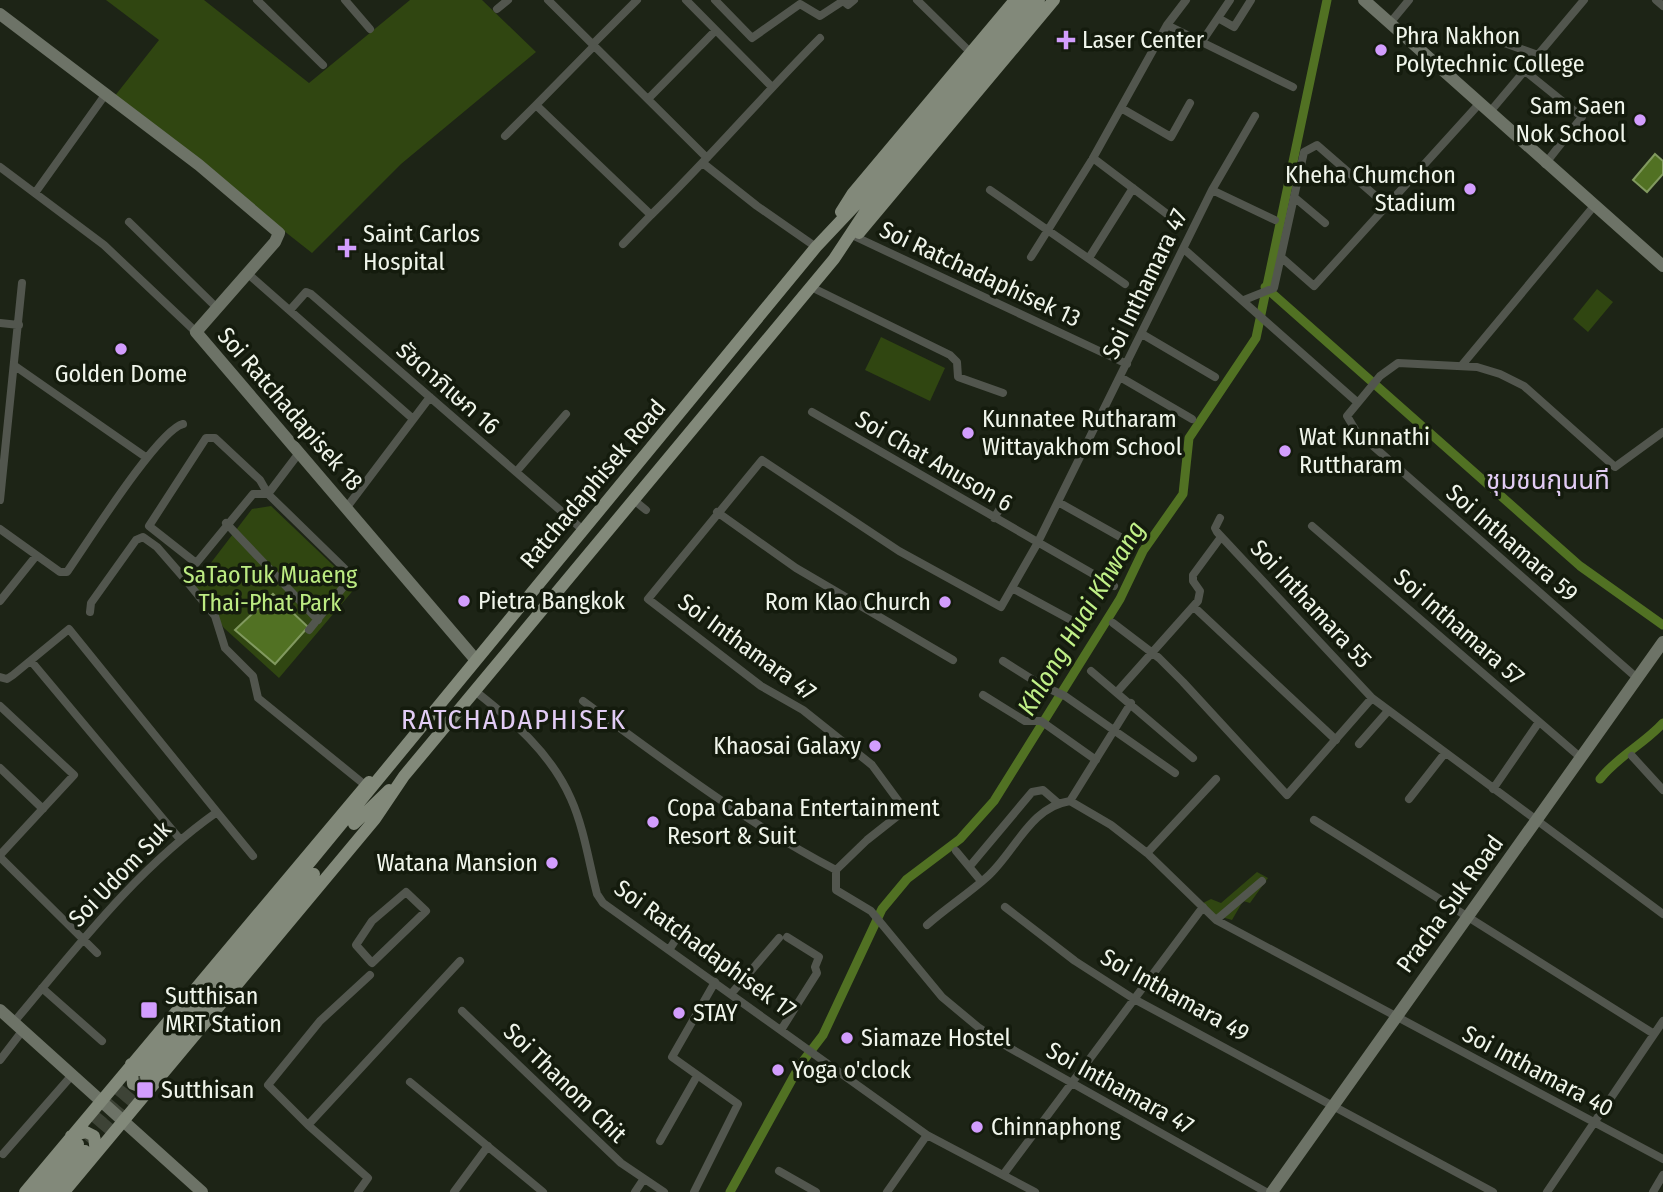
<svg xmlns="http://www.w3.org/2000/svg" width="1663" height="1192" font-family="'Fira Sans Condensed','Noto Sans Thai',sans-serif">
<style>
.green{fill:#304611}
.water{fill:#517123;stroke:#81995f;stroke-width:2}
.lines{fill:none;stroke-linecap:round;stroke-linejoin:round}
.canal{stroke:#517123;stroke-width:9}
.primary-tunnel{stroke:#3d4336;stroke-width:12;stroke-dasharray:12 6;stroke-linecap:butt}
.street{stroke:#52564e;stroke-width:8}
.secondary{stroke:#6d7367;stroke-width:12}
.primary{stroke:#82897a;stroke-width:12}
.poi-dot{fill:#d29dfd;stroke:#141b0d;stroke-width:2.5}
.labels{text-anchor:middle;stroke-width:7;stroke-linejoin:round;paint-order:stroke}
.poi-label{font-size:24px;fill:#f0f5eb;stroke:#141b0d;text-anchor:start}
.street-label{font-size:24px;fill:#f0f5eb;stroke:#141b0d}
.park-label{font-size:24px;fill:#bceb82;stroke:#141b0d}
.neighbourhood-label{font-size:26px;fill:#e2ccf5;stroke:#141b0d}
.water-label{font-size:26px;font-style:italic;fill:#c0f087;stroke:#141b0d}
.quarter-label{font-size:28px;letter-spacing:2px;fill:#e2ccf5;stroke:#141b0d}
</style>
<rect width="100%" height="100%" fill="#1d2416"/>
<path class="green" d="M106,0h98l105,83 101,-83h72l54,52 -135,112 -89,89 -198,-156 45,-57z
M1597,289l16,13 -25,30 -15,-13z
M881,337l64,31 -15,33 -65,-31z
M271,506l85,81 -77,91 -55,-50 -30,-43 58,-76z
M1257,872l11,6 -18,25 -7,-2 -11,19 -17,-5 -12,-12 8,-4 10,4z"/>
<path class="water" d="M1655,154l8,7v13l-16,18 -14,-12z
M273,594l35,33 -33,37 -40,-34z"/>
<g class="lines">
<path class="canal" d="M1265,287l315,279 83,59
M1600,779c18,-23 44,-35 63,-56
M730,1192l70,-127 23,-30 59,-126 25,-30 53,-40 34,-38 126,-202 23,-48 40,-57 6,-56 67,-100 71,-338"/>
<path class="primary-tunnel" d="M83,1138l55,-67
M90,1144l53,-64"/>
<path class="street" d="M257,0l66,65
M345,0l25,29
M548,0l159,158
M686,0l86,87
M715,0l37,38 48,-34 20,12 23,-15
M842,0l6,5 6,-5
M917,0l54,53
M1656,0l7,6
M497,9l11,-9
M1218,18l16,9 17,-27
M1390,23l19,-23
M1167,25l126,62
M1479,34l59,21
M1201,43l29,-43
M593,44l44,-44
M594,46l-58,59 115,110c59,-57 111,-119 169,-177
M1525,71l57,46 -37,47
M649,98l66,-67
M1121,108l50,29 19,-34
M1489,113l95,-113
M1255,116l-43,74 -175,354 -36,63 -102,-56 -137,-91 -114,139 113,87 42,24 69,55 33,45 -38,30 -31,30v20l35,21 71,86 36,30 30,20 258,145
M505,136l31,-31
M1093,158l78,59
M704,164l53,42 59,41
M0,167l104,78 92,87
M990,190l135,94
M1212,190l63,30
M35,193l70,-98
M1294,197l31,26
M129,222l87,85
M856,237l271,127
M623,244l28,-29
M1185,250l172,152
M1031,257l62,-99 74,-133 19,-25
M1281,257l33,29 165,-182
M1089,258l44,-70
M247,273l165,145
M811,287l139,68 7,7 1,15 45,16
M1244,300l30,-12 30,-136 13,-7 69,60
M290,310l16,-18 5,2 272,236
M0,323l19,2
M1142,334l73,43
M1462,365l132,-159
M15,366l132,92
M1120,377l72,42
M812,412l302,174
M516,472l50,-58
M0,500l22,-217
M635,501l11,9
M1058,502l73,41
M347,507l83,-110
M717,512l79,56 157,92
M994,518l12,-19
M1220,518l-5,10 2,4 155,166 291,216
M226,523l92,97
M1312,526l268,231
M0,529l60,43h7c19,-27 91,-142 116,-148
M196,563l-47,-37 57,-88h9l45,42 8,14 31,-41
M1012,588l72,39
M0,601l36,-45
M1194,607l142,133
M90,612l1,-9 45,-63 7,-3 14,10 27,31
M1113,623l46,35 24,24 104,113 85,-97
M309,630l36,-45v-16l-77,-75h-15l-69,84 31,38 10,32 28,28 5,22 107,87
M31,661l148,177
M1003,661l38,24 24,11 110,77
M1091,671l102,87
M0,677l7,2 6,-4 56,-46 148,183c-81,57 -140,135 -203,210
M1637,678l-281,-247 -9,-15 33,-40 18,-13 79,4 23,7 24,12 91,81 48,-35
M475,691c38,30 76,62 96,108 13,29 18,64 26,95l6,9 324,232 108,57
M1117,692l81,-91 2,-10 -7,-10v-6l28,-38
M983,695l42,26h16l55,39
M583,701c82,60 163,122 253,169
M0,706l74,69 -74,80
M1359,744l29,-33
M1632,756l31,34
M0,768l43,41
M1493,789l46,-67
M1409,799l36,-46
M1070,801l41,24 36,28 69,67 447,239
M1070,801l61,-98
M217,812l36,44
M1314,820l340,214
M956,851l25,30
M1147,853l69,-74
M0,857l97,96
M970,866l62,-74 11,-2 15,13
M406,892l20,19 -54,52 -16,-18 16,-24z
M1005,907l70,54 59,38 359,193
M1216,920l46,-39
M927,925c19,-17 41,-31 60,-48 28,-25 43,-70 83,-76
M669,950l15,-23
M42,988l60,53
M731,994l48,-56
M462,1011l159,152 43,29
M781,1030l36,-57 -2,-6 4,-10 -32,-20
M0,1060l23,-30
M410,1082l133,110
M308,1125l-40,-40 52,-64 50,-46
M660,1141l37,-65
M3,1154l70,-80
M779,1171l37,21
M1003,1175l200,-268
M358,1192l10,-14 -60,-53 152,-164
M454,1192l34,-46
M635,1192l8,-12
M694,1192l44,-88 -66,-47 43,-75
M887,1192l40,-57
M1547,1192l116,-171
M1653,1192l10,-17"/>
<path class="secondary" d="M1364,0l299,266
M0,14l199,151 80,68 -4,9 -79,90 279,327
M0,1010l202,182
M1272,1192l391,-550"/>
<path class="primary" d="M841,212l12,-19 162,-193
M859,233l195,-233
M354,824l35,-34
M131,1064l2,20 8,3 12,-3
M139,1070l677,-823 50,-53 161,-194
M146,1077l168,-203
M71,1136l15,-4 8,4 2,17
M25,1192l344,-410
M38,1192l40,-48
M50,1192l35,-41
M64,1192l311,-373 29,-43 430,-517 39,-59 166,-200"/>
</g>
<g class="poi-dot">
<path d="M1062.5 29.5h7v7h7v7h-7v7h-7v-7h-7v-7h7z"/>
<circle cx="1381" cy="50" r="7"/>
<circle cx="1640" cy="120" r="7"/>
<circle cx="1470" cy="189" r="7"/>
<path d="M343.5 237.5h7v7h7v7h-7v7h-7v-7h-7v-7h7z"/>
<circle cx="121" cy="349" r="7"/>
<circle cx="968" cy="433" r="7"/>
<circle cx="1285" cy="451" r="7"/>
<circle cx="464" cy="601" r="7"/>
<circle cx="945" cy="602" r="7"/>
<circle cx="875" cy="746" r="7"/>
<circle cx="653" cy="822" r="7"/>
<circle cx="552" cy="863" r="7"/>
<rect x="140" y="1001" width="18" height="18" rx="3.5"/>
<circle cx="679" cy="1013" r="7"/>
<circle cx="847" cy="1038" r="7"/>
<circle cx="778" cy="1070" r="7"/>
<rect x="136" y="1081" width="18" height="18" rx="3.5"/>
<circle cx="977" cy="1127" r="7"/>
</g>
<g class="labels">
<g class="poi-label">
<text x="1395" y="44">Phra Nakhon<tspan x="1395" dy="28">Polytechnic College</tspan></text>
<text x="1082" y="48">Laser Center</text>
<text x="1626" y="114" text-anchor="end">Sam Saen<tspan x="1626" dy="28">Nok School</tspan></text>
<text x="1456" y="183" text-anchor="end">Kheha Chumchon<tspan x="1456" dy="28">Stadium</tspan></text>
<text x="363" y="242">Saint Carlos<tspan x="363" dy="28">Hospital</tspan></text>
<text x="121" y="382" text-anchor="middle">Golden Dome</text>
<text x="982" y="427">Kunnatee Rutharam<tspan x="982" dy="28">Wittayakhom School</tspan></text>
<text x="1299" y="445">Wat Kunnathi<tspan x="1299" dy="28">Ruttharam</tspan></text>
<text x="478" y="609">Pietra Bangkok</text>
<text x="931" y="610" text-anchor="end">Rom Klao Church</text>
<text x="861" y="754" text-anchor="end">Khaosai Galaxy</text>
<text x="667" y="816">Copa Cabana Entertainment<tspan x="667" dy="28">Resort &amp; Suit</tspan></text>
<text x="538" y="871" text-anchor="end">Watana Mansion</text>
<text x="165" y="1004">Sutthisan<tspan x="165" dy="28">MRT Station</tspan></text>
<text x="693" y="1021">STAY</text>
<text x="861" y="1046">Siamaze Hostel</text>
<text x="792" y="1078">Yoga o'clock</text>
<text x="161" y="1098">Sutthisan</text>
<text x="991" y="1135">Chinnaphong</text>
</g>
<g class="street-label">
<text transform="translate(980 274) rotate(25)" y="8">Soi Ratchadaphisek 13</text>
<text transform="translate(1145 284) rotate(-64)" y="8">Soi Inthamara 47</text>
<text transform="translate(448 388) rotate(41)" y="8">รัชดาภิเษก 16</text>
<text transform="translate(290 409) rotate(49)" y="8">Soi Ratchadapisek 18</text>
<text transform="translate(934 461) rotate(30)" y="8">Soi Chat Anuson 6</text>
<text transform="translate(593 484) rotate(-50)" y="8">Ratchadaphisek Road</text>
<text transform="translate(1512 543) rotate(41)" y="8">Soi Inthamara 59</text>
<text transform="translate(1311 604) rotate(47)" y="8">Soi Inthamara 55</text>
<text transform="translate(1459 627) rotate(41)" y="8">Soi Inthamara 57</text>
<text transform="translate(747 647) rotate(36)" y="8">Soi Inthamara 47</text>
<text transform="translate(120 874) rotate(-46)" y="8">Soi Udom Suk</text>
<text transform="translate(1450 904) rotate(-54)" y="8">Pracha Suk Road</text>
<text transform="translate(705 949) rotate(36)" y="8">Soi Ratchadaphisek 17</text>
<text transform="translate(1175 995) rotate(29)" y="8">Soi Inthamara 49</text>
<text transform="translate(1538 1071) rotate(28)" y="8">Soi Inthamara 40</text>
<text transform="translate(565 1083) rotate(44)" y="8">Soi Thanom Chit</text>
<text transform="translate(1120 1088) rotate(29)" y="8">Soi Inthamara 47</text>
</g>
<g class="park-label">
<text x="270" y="583">SaTaoTuk Muaeng<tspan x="270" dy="28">Thai-Phat Park</tspan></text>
</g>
<g class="neighbourhood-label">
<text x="1548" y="489">ชุมชนกุนนที</text>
</g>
<g class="water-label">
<text transform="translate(1081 618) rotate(-59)" y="9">Khlong Huai Khwang</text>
</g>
<g class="quarter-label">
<text x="514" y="729">RATCHADAPHISEK</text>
</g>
</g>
</svg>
